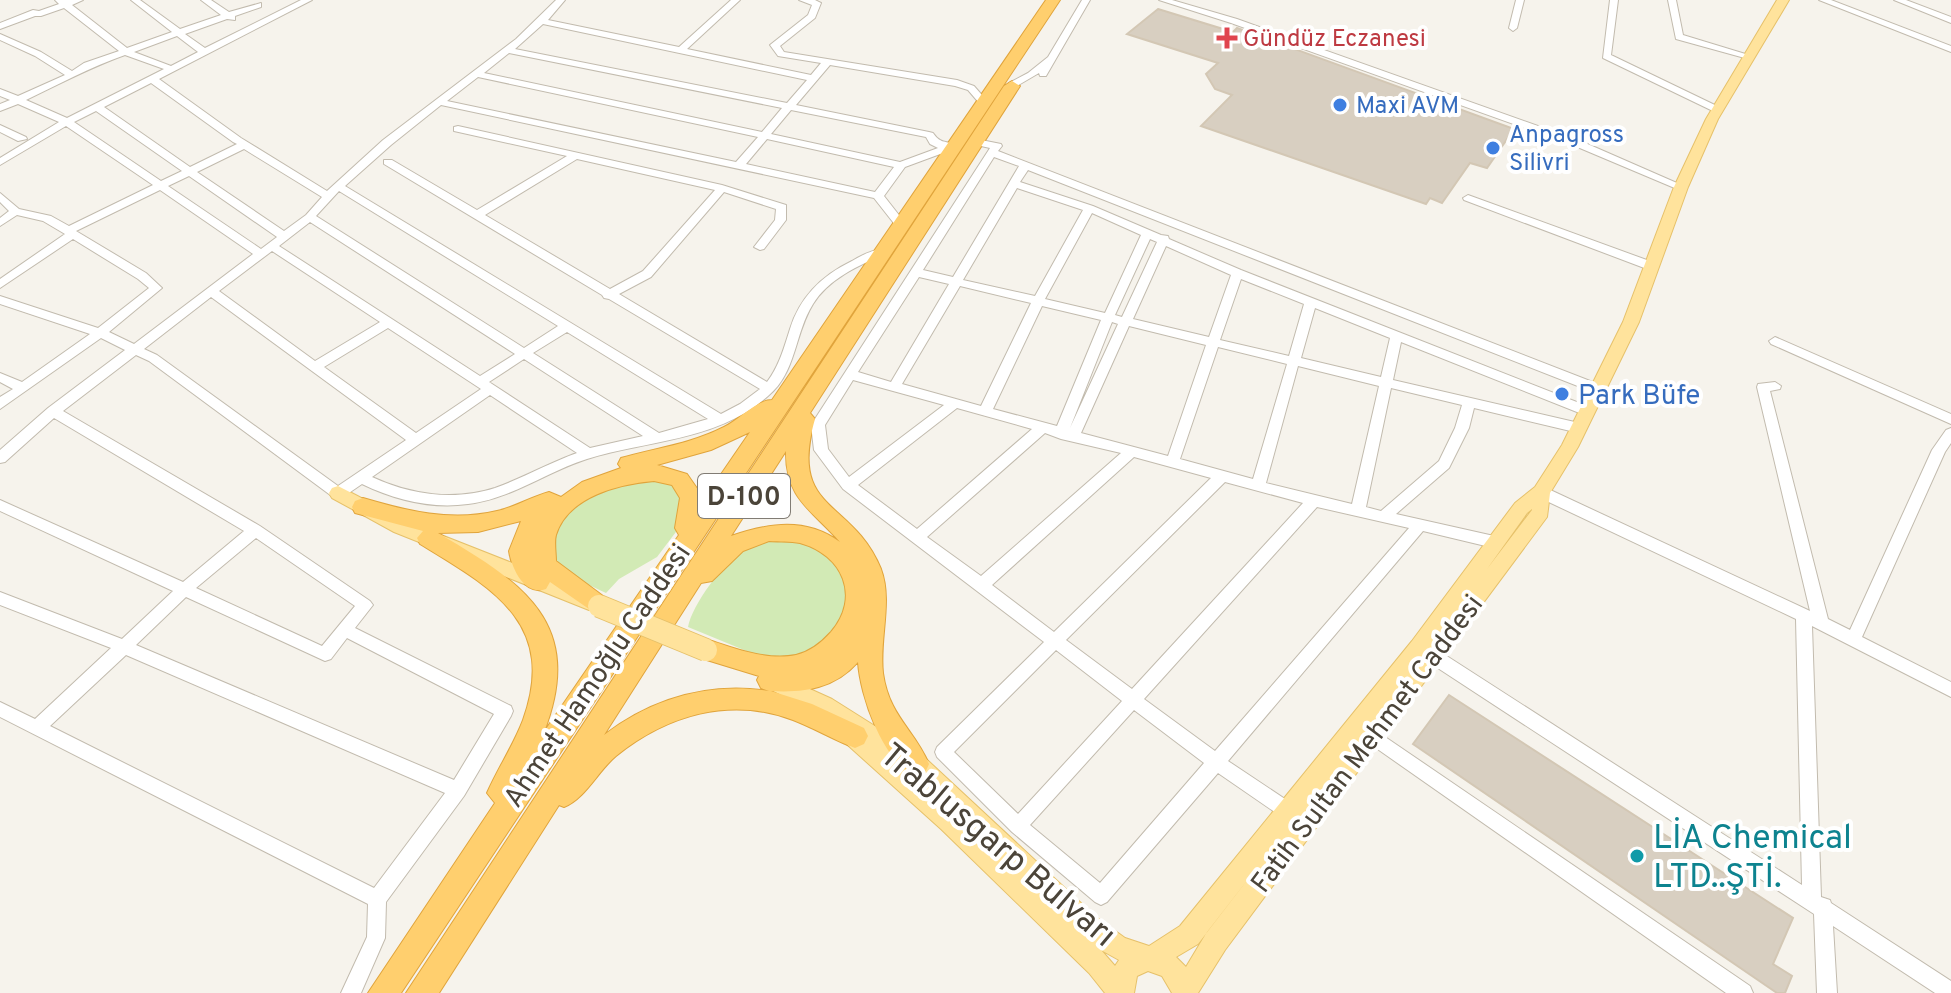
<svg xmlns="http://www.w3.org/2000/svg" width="1951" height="993" font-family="Overpass,sans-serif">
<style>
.green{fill:#d2eab5}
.building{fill:#d8cfc1;stroke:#d3c7b4;stroke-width:2}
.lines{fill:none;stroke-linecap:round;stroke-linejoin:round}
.minor-casing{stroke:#c2bbae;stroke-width:2}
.major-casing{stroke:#e6c16a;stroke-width:2}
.highway-casing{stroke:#e0a43c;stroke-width:2}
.minor{fill:#fff;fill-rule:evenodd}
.major{fill:#ffe39c;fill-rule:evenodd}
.highway{fill:#ffcf6e;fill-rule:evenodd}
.major-bridge-casing{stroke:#e6c16a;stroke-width:24;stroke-linecap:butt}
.major-bridge{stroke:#ffe39c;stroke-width:22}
.health-dot{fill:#e0444e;stroke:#fff;stroke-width:3}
.shop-dot{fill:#3f7fe0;stroke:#fff;stroke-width:3}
.culture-dot{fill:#0f9aa8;stroke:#fff;stroke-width:3}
.labels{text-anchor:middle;stroke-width:8;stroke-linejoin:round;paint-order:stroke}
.far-health-label{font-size:24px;fill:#be3a42;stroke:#fff;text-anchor:start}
.far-shop-label{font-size:24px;fill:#366cbe;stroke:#fff;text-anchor:start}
.shield{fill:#fff;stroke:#817c74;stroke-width:2}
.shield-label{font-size:26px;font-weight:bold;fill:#4b4439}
.shop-label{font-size:28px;fill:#366cbe;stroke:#fff;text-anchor:start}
.street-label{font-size:28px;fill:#4b4439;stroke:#fff}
.near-culture-label{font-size:34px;fill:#0d838f;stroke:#fff;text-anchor:start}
.near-street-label{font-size:34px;fill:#4b4439;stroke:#fff}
</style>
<rect width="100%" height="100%" fill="#f6f3ec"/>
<path class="green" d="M627,478l51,3 13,31 -34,45 -38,22 -13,14c-23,-11 -42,-18 -55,-41l6,-27 11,-15z
M772,534l53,12 30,55 -39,54 -48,5 -80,-33c4,-22 36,-65 55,-78 9,-6 19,-10 29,-15z"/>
<path class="building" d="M1158,9l75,23 4,-4 277,101 -27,39 -17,-5 -28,40 -12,-5 -4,6 -225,-78 31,-31 -17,-6 -9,-15 12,-11 -91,-29z
M1449,695l344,223 -20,46 19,12 -7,17h-8l-364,-249z"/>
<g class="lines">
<defs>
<path id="minor" d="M55,0h28l-11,5 55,43 45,-16 -41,-32h9l40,29 41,-14 -20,-15h10l18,12 32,-9v4l-26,9v4l-8,-1 -42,15 20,14 96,-48h11l-153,79 82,59 86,53 56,-51 133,-101 40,-39h9l-17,20 131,27 52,-47h9l-53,49 124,26 10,-12 -43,-7 -8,-11 38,-30 4,-10 -13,-5h16l6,3 -6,15 -35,28 4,6 173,28 17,6 14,16 -8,2 -12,-14 -13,-4 -125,-21 -34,40 133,27 4,1c7,10 11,8 22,11l1,2 -5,4 -46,17 -21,29 22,28 -6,3 -4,-1 -22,-28 -433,-93 -50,40 -46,41 376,228 19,-10 20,-15 -151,-90 -5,-1 -2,-3 -218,-131v-4h8l85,50 90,-54 -113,-25v-4l4,-1 264,59 64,20v15l-22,29 -4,1 -6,-3 21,-27 1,-11 -52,-17 -73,85 -32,17 148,88c12,-16 17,-34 23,-53 10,-32 31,-53 62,-68 10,-6 23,-13 35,-12v4c-27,12 -58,25 -74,51 -19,30 -16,68 -45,92 -50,45 -120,44 -181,63 -41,13 -76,40 -119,45 -37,5 -73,-4 -106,-20l-19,13h-10l-184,-136 -13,-6 -73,56 197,115 110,75 3,4 -18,23 156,78 2,5 -2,5 -47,80 -78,106 -1,36 -24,55h-20l26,-56 1,-33 -368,-187v-15l35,17 76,-71 -111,-43v-13l122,47 51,-48 -173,-80v-11l183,82 61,-51 -190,-113 -49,44 -5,1v-13l48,-42 77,-58 -24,-12 -101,71v-12l13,-8 -13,-7v-9l22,9 68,-48 -90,-30v-8l98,32 51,-40 -11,-9 -65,-40 -73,49v-9l65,-45 -22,-13 -26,-6 -17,11v-8l9,-7 -9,-9v-9l19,16 32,7 18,10 84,-41 -87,-59 -66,39v-7l59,-36 -41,-18 -18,7v-7l10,-4 -10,-4v-7l18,7 47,-21 -30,-19 -35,-16v-6l41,18 31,19 12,-8 35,-12 -55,-43 -23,8h-6l-35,13v-6l33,-13 6,1 20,-7zM543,24l264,56 -20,23 -272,-54zM177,36l21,16 -27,14 -37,-14zM509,53l273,55 -20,24 -278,-59zM125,55l39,14 -97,49 -41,-18c33,-16 65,-33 99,-45zM478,77l280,60 -22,25 -289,-61zM151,83l82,59 4,2 -47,23 -86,-60zM791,110l135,27 4,7 8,4 -38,14 -129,-28zM96,111l86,60 -21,10 -87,-59zM767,139l127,28 -19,25 -129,-28zM244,149l78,48 -16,18 -22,16 -87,-59zM577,159l138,31 -72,81 -33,18 -125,-74zM189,176l88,61 -16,12 -93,-63zM160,190l93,64 -119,90 -25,-12 53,-44 -16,-15 -70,-42zM339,191l219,135 -34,22 -208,-132zM310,222l205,132 -35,22 -201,-130zM272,251l108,71 -65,39 -96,-70zM211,297l195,143 -68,46 -181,-131 -13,-6zM388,328l93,61 -65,44 -92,-66zM567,332l141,87 -49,14 -126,-80zM524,359l119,77 -53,12 -101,-66zM490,395l87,58c-28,10 -54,25 -82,35 -40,13 -85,7 -123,-11zM256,538l99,68 -33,40 -126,-58zM186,597l139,64 6,-2 16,-21 147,76 -40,66 -318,-135zM126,655l319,138 -71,95 -324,-162z
M1082,0h8l-44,76h-6l-1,-3 -24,14h-6v-4l19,-10 20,-16z
M1159,0h13l65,19 346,123 103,45 -5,3 -4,-1 -102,-43 -344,-123z
M1516,0h8l-7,28 -4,3 -4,-3z
M1610,0h8l-7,55 110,53v4h-6l-112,-54z
M1668,0h8l7,35 69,21v4l-76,-21z
M1819,0h12l120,46v6z
M1894,0h12l45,17v6z
M0,125l26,12 1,2 -9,2 -18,-9z
M976,139l25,5 1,2 -4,5 605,235 1,3 -1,3h-10l-565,-222 -8,12 73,24 68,29 7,1 1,3 72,31 351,138 2,3 -2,3h-10l-181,-72 -8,38 186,43 7,5 -7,5 -105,-25 -5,20 -20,40 -53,46 98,22 5,2 2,4 -2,4 -5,2 -71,-17 -195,230 66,44 3,6 -3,6 -6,2 -6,-2 -64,-44 -111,129 -6,3 -6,-3 -83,-70 -75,-75 -2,-5 2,-5 107,-105 -201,-153 -29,-39 -3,-25 2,-3 177,-274 -18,-4v-4zM994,157l25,9 -66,111 -30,-7zM1017,188l66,22 -48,86 -72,-16zM1092,213l49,22 -36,78 -60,-14zM1150,239l7,3 -35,75 -7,-2zM1166,246l65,29 -22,62 -76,-18zM919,277l30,7 -58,98 -33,-10zM1241,279l63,25 -15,52 -69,-16zM960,286l71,17 -50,103 -79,-22zM1042,306l59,14 -44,106 -64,-17zM1315,308l75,30 -9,39 -80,-19zM1112,322l6,2 -48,104zM1129,326l77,19 -38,111 -87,-23zM1218,347l69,17 -34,115 -73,-20zM1298,366l81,20 -27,118 -86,-21zM853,380l91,25 -95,72 -21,-28 -3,-24zM1391,388l71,17 -7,23 -16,33 -58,50 -15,-4zM957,408l75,21 -115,100 -59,-44zM1045,433l16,6 60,14 -140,123 -54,-39zM1134,457l77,21 -157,154 -62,-47zM1225,482l78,21 -171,186 -66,-49zM1317,507l92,21 -194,223 -71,-52zM1056,650l66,51 -104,113 -64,-62zM1134,710l70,53 -104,120 -70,-58z
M1468,195l187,68 2,3 -6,4 -4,-1 -183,-69 -1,-2z
M1775,337l176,77v10l-180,-80 -2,-3z
M1775,382l6,4 -1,3 -10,2 58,228 22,11 82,-180 14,-20 5,-2v15l-6,9 -83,185 89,45v15l-139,-71 9,271 9,3 1,3 120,78v12h-16l-102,-67 4,67h-20l-3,-79 -387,-253 -2,-5 2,-5 6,-2 6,2 363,234 -6,-266 -260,-123 -2,-4 2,-4h10l264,123 -53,-224 1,-3z
M1372,728l378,258 3,7h-27l-360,-252 -2,-5 2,-5z"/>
<path id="major" d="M1777,0h12l-71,119 -30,68 -49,135 -61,125 -28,46 -3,24 -322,433 -27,43h-26l-10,-17 -14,-5 -11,5 -3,17h-29l-16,-20 -148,-144 -100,-90 -3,-7 2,-5 -22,-14 -51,-25 -3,-6 3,-6 7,-3 7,3 51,23 92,58 172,160 29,21 24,8 31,-20 232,-285 103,-138 20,-16 27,-42 61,-123 51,-135 32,-68zM1532,509v1l-45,59 40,-56zM1259,865l-52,67 -21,35 -10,-10 22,-13zM1101,950l18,10 -4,6z
M338,486l70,36 188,74 3,6 -3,6 -7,2 -195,-78 -62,-34 -3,-5 3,-5z"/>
<path id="highway" d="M1046,0h14l-659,993h-33l127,-190 -8,-10c11,-25 26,-47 36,-73 35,-97 -31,-132 -103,-176l-3,-6 6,-7 -68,-18 -3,-6 3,-6 8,-3c44,13 88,24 134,13 18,-4 34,-14 52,-19l12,5 21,-15 39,-14 -3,-4 3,-6c35,-10 70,-14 103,-31 15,-7 32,-27 48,-27zM750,432l-48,70 1,-5 -16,-23 -30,-9 54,-15zM654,481l18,4 8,13 -5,30 4,7 -135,197c42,-109 -21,-149 -106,-199l40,-1 43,-11 -12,30c3,19 16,45 37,38l4,-7 49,34 8,-3 4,-7 -4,-7 -51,-38c0,-8 -2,-19 0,-26 12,-39 64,-51 98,-54z
M1012,81l8,5 -210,327 5,6c-27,94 37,79 66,150 12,32 -2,70 2,104 6,43 31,56 46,91l-4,9 -9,3c-33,-13 -56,-81 -58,-114 -23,26 -53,31 -87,29l41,13 52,24 4,8 -4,8 -9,4c-21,-8 -41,-20 -62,-28 -63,-24 -126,-5 -177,36 -18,15 -31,43 -52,51l-5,-2 -120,188h-33l598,-907zM786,451c-1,48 26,59 54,91 -34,-25 -71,-19 -109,-6zM769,541c10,1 21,0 31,2 43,12 61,54 31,89 -9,10 -21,20 -35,23 -30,6 -62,-7 -90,-16l-9,4 -3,7 3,7 62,19 -2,4 4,8 8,3c-61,-9 -116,7 -165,44l97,-152 11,-2 31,-30z"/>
</defs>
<use href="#minor" class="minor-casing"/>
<use href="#major" class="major-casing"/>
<use href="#highway" class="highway-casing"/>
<use href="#minor" class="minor"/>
<use href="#major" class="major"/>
<use href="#highway" class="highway"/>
<defs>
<path id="major-bridge" d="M599,606l107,44"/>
</defs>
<use href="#major-bridge" class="major-bridge-casing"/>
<use href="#major-bridge" class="major-bridge"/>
</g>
<path class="health-dot" d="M1223 26h8v8h8v8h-8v8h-8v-8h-8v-8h8z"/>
<g class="shop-dot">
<circle cx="1340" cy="105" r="8"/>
<circle cx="1493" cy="148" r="8"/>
<circle cx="1562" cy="394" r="8"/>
</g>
<circle class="culture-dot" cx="1637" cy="856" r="8"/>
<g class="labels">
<g class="far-health-label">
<text x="1243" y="46">Gündüz Eczanesi</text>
</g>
<g class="far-shop-label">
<text x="1356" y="113">Maxi AVM</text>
<text x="1509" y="142">Anpagross<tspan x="1509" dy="28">Silivri</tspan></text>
</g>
<rect class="shield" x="698" y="474" width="92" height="44" rx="6"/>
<g class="shield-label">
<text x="744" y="505">D-100</text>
</g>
<g class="shop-label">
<text x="1578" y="404">Park Büfe</text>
</g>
<g class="street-label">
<text transform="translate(596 675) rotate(-56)" y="10">Ahmet Hamoğlu Caddesi</text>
<text transform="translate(1366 743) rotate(-53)" y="10">Fatih Sultan Mehmet Caddesi</text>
</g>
<g class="near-culture-label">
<text x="1653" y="848">LİA Chemical<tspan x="1653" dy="39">LTD..ŞTİ.</tspan></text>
</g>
<g class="near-street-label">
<text transform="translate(999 844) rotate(40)" y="12">Trablusgarp Bulvarı</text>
</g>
</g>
</svg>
